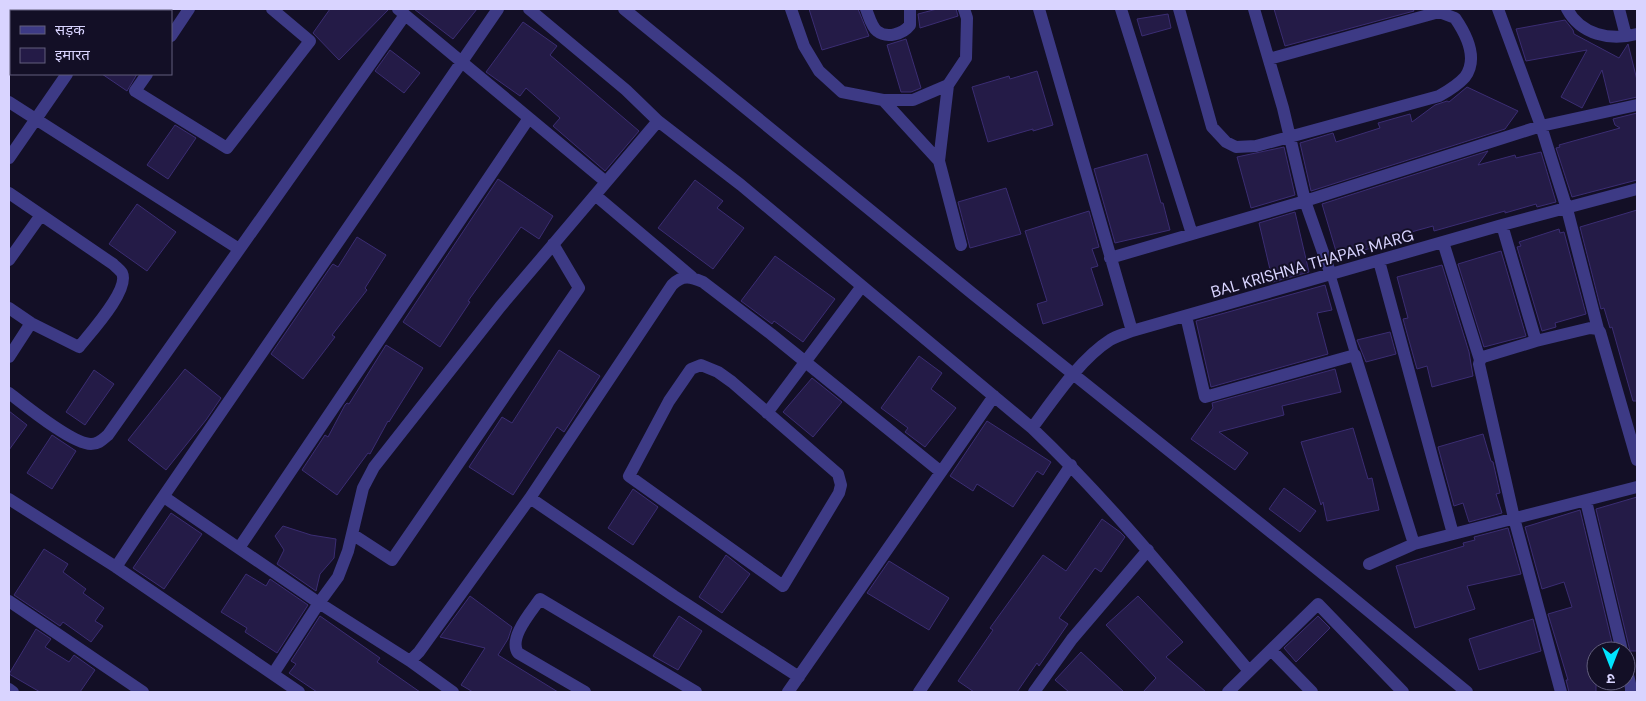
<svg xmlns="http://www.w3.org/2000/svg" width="1646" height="701" font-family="'DM Sans','Noto Sans Devanagari',sans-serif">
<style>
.building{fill:#241b47;stroke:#3b2d73}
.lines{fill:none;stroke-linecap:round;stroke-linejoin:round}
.service{stroke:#3d3a85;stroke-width:9}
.minor{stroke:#3d3a85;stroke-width:12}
.labels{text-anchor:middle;stroke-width:4;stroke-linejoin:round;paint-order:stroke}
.street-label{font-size:16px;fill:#d9d4ff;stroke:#130f26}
</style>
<rect width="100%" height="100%" fill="#130f26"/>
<path class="building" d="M330,9h59l-50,51 -26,-27z
M414,9h63l-24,30z
M809,9h49l11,27 -47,14z
M937,9h19l2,7 -38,12 -2,-14z
M1274,9h139l1,2 -129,35z
M1168,14l3,14 -29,8 -5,-17z
M1565,20l8,10 1,4 45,24 9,-14 9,36v17l-27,6 -8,-33 -20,38 -21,-11 26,-47 -61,11 -10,-32z
M523,22l34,24 -7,9 89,76 -34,40 -52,-45 7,-8 -34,-30 -6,8 -34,-24z
M906,39l15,49 -10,4h-10l-14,-47z
M390,50l30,23 -16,20 -29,-22z
M1037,71l16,54 -20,6v-2l-45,13 -16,-55 37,-11 1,3z
M102,74h35l-10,17z
M1467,87l51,24 -13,18 -194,62 -11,-48 33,-10 3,9 44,-14 -2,-5 32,-9 2,8 23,-17 12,-4 2,1z
M1637,113v67l-65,17 -16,-49 4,-1 -1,-2 61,-17 -5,-3 -2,-6z
M175,125l21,13 -28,41 -21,-14z
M1284,147l11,48 -44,13 -14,-51z
M1488,151l-10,14 37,-10 1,3 25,-6 15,50 -19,5 -1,-3 -31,9v-2l-71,20 -1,-5 -29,8 1,2 -21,5 2,7 -14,3 -1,-3 -33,10 -16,-54z
M1147,154l14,49h2l7,27 -55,13 -21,-74z
M498,179l55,37 -14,23 -18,-12 -53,74 2,1 -30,45 -37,-25z
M695,180l28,21 -6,7 27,20 -31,41 -55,-41z
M1006,188l15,46 -51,14 -12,-46z
M137,204l39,28 -29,39 -38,-27z
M1637,210v191h-4l-21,-74 -2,1 -6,-20 -3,1 -21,-82z
M1089,211l10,36 -7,2 6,17 -7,2 12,37 -60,19 -6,-20 10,-3 -22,-70z
M1295,212l14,60 -36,10 -14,-59z
M1559,229l1,4 4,-1 22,82 -31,9 1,4 -14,4 -25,-84 4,-1 -2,-4z
M357,237l29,18 -21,33 2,2 -35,45 3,2 -32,42 -32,-25 61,-89 1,-1 5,3z
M1501,251l25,85 -42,11 -26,-83z
M775,256l60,43 -32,43 -29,-21 -2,3 -31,-23z
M1442,265l27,87 4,24 -41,11 -5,-21 -10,3 -2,-7 -12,-43 5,-1 -11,-41z
M1325,285l7,25 -15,3 11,41 -117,33 -15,-66z
M1390,332l6,22 -30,8 -9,-22z
M386,345l37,23 -34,54 -1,-1 -18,33 -2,-1 -31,42 -35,-25 23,-35 3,2 17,-32 2,-2 2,1z
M559,350l41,26 -36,56 -7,-5 -44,68 -44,-28 33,-50 10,6z
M919,356l23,17 -11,16 25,19 -31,39 -20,-15 3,-4 -27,-20z
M185,369l36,29 -15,22 -40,50 -38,-30z
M1335,369l6,23 -59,14 2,9 -65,17 29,21 -13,17 -44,-31 22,-31 -1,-5z
M94,370l20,14 -29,41 -19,-13z
M812,378l30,24 -29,35 -30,-25z
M9,411l18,14 -18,25z
M987,421l64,41 -8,13 -6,-4 -24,36 -36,-23 -4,7 -23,-15z
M1353,428l15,51 4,-1 7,32 -52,11 -4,-19 -2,3 -20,-63z
M1483,434l8,27 2,1 7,31 -4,1 6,19 -33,9 -6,-19 -9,3 -16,-59z
M52,435l24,16 -24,38 -25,-16z
M1284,488l32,23 -16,21 -31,-23z
M633,489l25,18 -25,38 -25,-17z
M1637,497v154h-7l-34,-142z
M1580,510l34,141h-18v41h-27l-3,-12h2l-20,-66 24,-7 -8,-25 -22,7 -17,-62z
M171,513l31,21 -38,55 -31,-21z
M1102,519l18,13 5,5 -24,35 -6,-4 -36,50 9,6 -29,42 -2,-3 -20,29h-43l-16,-11 35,-51 -3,-2 53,-73 23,16z
M283,526l28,9 25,4 -2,19 -14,16 -4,17 -39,-27 7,-14 -9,-14z
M1508,528l13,46 -54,12 8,23 -60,19 -19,-62 68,-20 -1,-3 12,-3 -1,-3z
M44,549l24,15 -5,8 23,17 -3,4 21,15 -9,13 8,5 -12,16 -28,-20 -3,4 -46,-31z
M726,555l24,19 -28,39 -23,-16z
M889,561l60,37 -20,32 -62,-37z
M246,574l20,12 4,-7 38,26 -31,48 -32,-21 2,-4 -26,-16z
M470,596l42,31 -4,12 -10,16 60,37h-85l-12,-7 24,-37 -45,-11z
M1138,596l45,46 -17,15 40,35h-63l13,-14 -50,-53z
M320,616l60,42 -3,4 43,30h-103l-28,-19 7,-9 -5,-3z
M679,616l23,15 -24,39 -25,-14z
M1318,616l12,12 -34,34 -12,-14z
M1533,619l8,32 -62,19 -10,-31z
M36,629l15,10 -6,8 24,15 5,-7 21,15 -15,22h-40l-31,-18z
M1081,652l43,40h-55l-14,-12z"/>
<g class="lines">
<path class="service" d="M1331,275l24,80"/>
<path class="minor" d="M398,9l208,173
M529,9l97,81 32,31 83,64 291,243c79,75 147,160 217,243
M624,9l349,285 364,291 130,107
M791,9l13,37 15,25 23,21 41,8h30l35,-15 18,-27 1,-40 -3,-9
M866,9c3,7 5,17 11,22 10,8 26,3 33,-6v-16
M1039,9l93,322
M1121,9l71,225
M1179,9l33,118 14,15 10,5 20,-1 183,-50c9,-5 19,-11 26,-19 14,-19 1,-43 -10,-59l-16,-6 -170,47
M1254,9l29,99 22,93 26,74
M1498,9l43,117 26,83 31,120
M1567,9c14,26 43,32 70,25
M1619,9l7,27
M110,11l2,-2
M171,36l18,-27
M147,74l-12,17 92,57 83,-107 -38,-32
M883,100l56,61 9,-76
M9,102l230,147
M9,158l58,-84
M939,161l22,84
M9,193l104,71c3,3 7,6 9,9 8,17 -32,60 -43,74l-48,-24 -22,-15
M595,195l97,82
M1502,225l34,116 54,-13 8,1 2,3 37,128
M1443,242l37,118
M1110,258l195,-57 236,-75 96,-21
M9,260l32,-45
M1379,261l74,273
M1186,316l19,81 150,-42 59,189
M1536,341l-53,16 -3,3 -1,4 35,154 47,174
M9,357l22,-34
M701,365l17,7 14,10 106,92 3,11 -2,8 -56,93 -154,-110 40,-75 22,-32z
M9,393c17,13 63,51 82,51 8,0 12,-5 17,-9l297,-420
M767,413l95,-127
M1032,428c21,-28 48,-69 78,-88 6,-4 15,-6 22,-9l370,-106 135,-36
M164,497l155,106 91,58 9,-9 111,-154 142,-213c11,-11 19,-8 31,-3l68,52 170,138
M530,498l144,98 125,81
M9,499l107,68 183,125
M1586,501l36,150
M352,534l40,26 187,-272 -26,-44
M239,548l290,-430
M1369,564l45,-20 223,-57
M116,567l36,-54 346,-504
M9,601l134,91
M1271,650l41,42
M410,661l43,31
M1626,666l5,22v4
M273,674l46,-71 19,-26 10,-26 15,-63 11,-21 126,-160 158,-186
M9,689l4,3
M585,692l-67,-39c-10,-15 13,-41 22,-54l156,93
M788,692l206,-296
M919,692l152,-227
M1034,692l38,-53 76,-89
M1228,692l90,-88 85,88"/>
</g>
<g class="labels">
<g class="street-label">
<text transform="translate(1312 263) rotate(-16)" y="6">BAL KRISHNA THAPAR MARG</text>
</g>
</g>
<rect width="1646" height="701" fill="none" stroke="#d9d4ff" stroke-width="20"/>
<rect x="10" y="10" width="162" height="65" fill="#130f26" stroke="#625e7d"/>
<rect x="20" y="26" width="25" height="8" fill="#3d3a85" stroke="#625e7d"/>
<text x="55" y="35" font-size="15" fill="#d9d4ff">सड़क</text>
<rect x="20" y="48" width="25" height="15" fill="#241b47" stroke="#625e7d"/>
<text x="55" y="60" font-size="15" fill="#d9d4ff">इमारत</text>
<g transform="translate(1611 666) rotate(180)"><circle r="24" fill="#130f26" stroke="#625e7d"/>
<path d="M0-4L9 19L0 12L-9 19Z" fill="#00e5ff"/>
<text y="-8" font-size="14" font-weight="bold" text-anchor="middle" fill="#d9d4ff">उ</text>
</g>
</svg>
